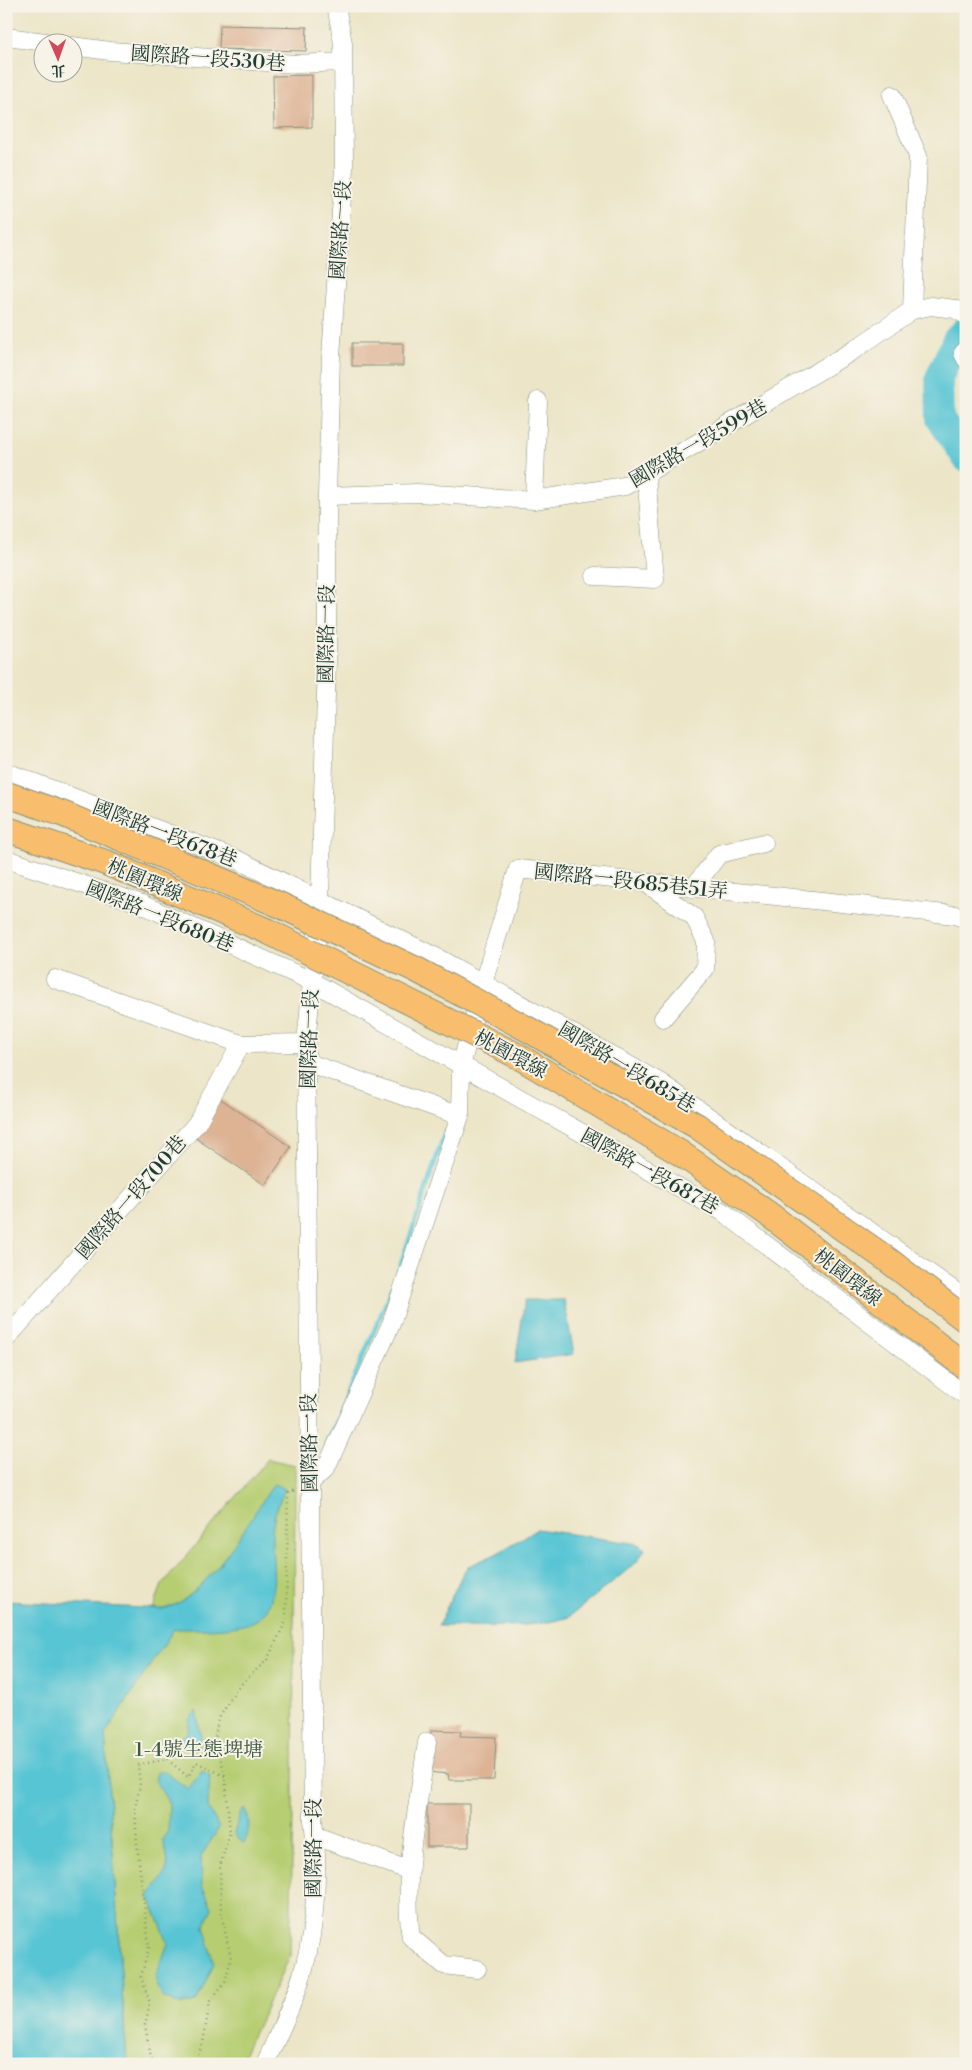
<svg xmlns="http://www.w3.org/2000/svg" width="972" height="2070" font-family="'Libre Bodoni','Noto Serif TC',serif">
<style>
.green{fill:#b6cd71;stroke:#6a8552}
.water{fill:#59c5d4;stroke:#3c8184}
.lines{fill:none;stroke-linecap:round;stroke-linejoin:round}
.stream{stroke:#59c5d4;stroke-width:4.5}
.river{stroke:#59c5d4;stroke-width:28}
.building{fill:#ddb394}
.minor-casing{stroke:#86917e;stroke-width:19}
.path{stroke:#86917e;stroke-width:2.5;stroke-dasharray:1 4;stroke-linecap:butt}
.minor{stroke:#fff;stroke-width:18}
.highway-bridge-casing{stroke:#86917e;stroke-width:27;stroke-linecap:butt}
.highway-bridge{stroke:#f9be6d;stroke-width:25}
.labels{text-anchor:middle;stroke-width:4;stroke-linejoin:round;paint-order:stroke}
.street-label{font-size:20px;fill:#1f3d34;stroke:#f7f3e8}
.park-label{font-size:20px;fill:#3d5a40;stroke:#f7f3e8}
</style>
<rect width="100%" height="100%" fill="#f7f3e8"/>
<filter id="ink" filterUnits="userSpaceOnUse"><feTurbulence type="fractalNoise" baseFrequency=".02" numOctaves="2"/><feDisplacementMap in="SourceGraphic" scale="10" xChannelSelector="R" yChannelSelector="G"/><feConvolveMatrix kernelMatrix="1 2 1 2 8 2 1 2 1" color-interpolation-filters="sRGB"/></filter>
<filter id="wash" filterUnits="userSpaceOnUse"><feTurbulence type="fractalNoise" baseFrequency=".0096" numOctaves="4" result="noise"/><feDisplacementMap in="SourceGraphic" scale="20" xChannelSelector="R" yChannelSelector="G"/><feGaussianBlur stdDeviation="1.12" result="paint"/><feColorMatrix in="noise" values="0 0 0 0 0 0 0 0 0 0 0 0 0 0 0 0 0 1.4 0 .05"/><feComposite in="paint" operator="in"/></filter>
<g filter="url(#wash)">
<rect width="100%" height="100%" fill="#ece5c7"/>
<path class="green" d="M268,1459l27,6 -2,348 -3,143 -51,108h-112l-22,-330 57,-149z"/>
<path class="water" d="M525,1300h39l10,54 -59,9z
M274,1484l11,5c-5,12 -11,24 -12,36 -5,32 15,87 -26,99 -21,6 -51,5 -73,5l-69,105 22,330h-121v-463l157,8c43,-9 86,-90 111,-125z
M537,1529l101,15 7,5 -8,13 -68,55c-42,13 -88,8 -131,9l25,-53 6,-7 29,-13z
M196,1711l6,32 -8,7 -21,-10 15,-7 1,-13z
M202,1771l8,4 -2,32 11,21 -18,28 1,29 10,23 -8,18 10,38 -18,38 -16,3 -18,-8 -7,-18 13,-36 -19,-47c16,-22 25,-28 13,-56l6,-9 1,-28 -14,-22 2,-9h8l23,17z
M244,1808c7,15 6,21 0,36l-10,-11 6,-19z"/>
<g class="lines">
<path class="stream" d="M326,1444l70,-165 49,-147"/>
<path class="river" d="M966,330l-10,10 -17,38 1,41 26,39"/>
</g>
<g id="blocks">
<path class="building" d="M220,25l87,2 -1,24 -87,-2z
M312,75v52l-38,1 -1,-52z
M352,343h51v23h-51z
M221,1099l70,48 -26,38 -71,-48z
M431,1730l30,1 -1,5 36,1 -2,43h-45l-1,-6 -21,-2z
M427,1804h42v43h-42z"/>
</g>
</g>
<g filter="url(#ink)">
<use href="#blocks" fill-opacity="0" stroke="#86917e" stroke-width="1"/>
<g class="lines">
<defs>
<path id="minor" d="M6,37l40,5
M72,46l38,5 186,13 47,-2
M892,95l26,61 -6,154
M966,350l-3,3 3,6
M327,496l90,-3 117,7 91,-14 229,-136 58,-40 19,-4 24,3 11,6
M534,500l4,-99
M595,576l60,3 -9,-104
M6,772l232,88 198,97 225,126 305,216
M6,859l133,44 172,78 412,231 243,184
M646,883l48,34 12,24 -1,28 -42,49
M693,888l26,-34 45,-11
M55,979l186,65 65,-1
M306,1062l154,54
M6,1339l191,-216 44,-79
M309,1484l17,-16 65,-144 69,-208 1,-50 22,-83 35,-114 437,46 11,4
M427,1742c-8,62 -25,133 -16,195l33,28 33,4
M316,1836l94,35
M265,2064c14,-32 30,-63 39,-96 12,-42 15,-105 9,-148l-7,-777 14,-143 7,-240v-164l4,-139 13,-189 -1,-125 -7,-37"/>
</defs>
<use href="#minor" class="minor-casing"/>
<path class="path" d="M154,2064l-3,-7 -6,-32 5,-22 -9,-26 8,-30 -12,-103 -2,-36 5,-23 -2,-20 29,-6 21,18 8,-15 29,14
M194,2064l9,-21 7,-42 15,-19 6,-24 -10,-45 -1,-47 10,-34 -5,-56 -10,-38 3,-18 19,-32 30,-28 19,-39 2,-127 6,-3"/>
<use href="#minor" class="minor"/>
<defs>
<path id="highway-bridge" d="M6,794l57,20 217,91 137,65 112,60 168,96 191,134 78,60
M6,829l101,34 160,68 251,125 162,97 87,60 199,154"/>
</defs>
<use href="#highway-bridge" class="highway-bridge-casing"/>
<use href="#highway-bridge" class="highway-bridge"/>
</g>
</g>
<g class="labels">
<g class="street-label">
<text transform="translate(208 58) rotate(4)" y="7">國際路一段530巷</text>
<text transform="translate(340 230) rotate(-86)" y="7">國際路一段</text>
<text transform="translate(698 443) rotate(-30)" y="7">國際路一段599巷</text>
<text transform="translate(326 634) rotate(-89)" y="7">國際路一段</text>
<text transform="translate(165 833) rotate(21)" y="7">國際路一段678巷</text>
<text transform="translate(145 880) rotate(23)" y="7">桃園環線</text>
<text transform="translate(631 881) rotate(6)" y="7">國際路一段685巷51弄</text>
<text transform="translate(160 916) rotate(22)" y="7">國際路一段680巷</text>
<text transform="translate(309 1039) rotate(-88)" y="7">國際路一段</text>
<text transform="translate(511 1054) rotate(28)" y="7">桃園環線</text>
<text transform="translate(627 1067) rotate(31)" y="7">國際路一段685巷</text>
<text transform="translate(650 1171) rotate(29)" y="7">國際路一段687巷</text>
<text transform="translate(131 1197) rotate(-49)" y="7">國際路一段700巷</text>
<text transform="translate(848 1277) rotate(38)" y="7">桃園環線</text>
<text transform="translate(309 1443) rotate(-91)" y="7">國際路一段</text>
<text transform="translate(313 1848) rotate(-90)" y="7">國際路一段</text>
</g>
<g class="park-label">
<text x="199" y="1756">1-4號生態埤塘</text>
</g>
</g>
<rect width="972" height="2070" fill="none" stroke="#f7f3e8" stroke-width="25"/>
<g transform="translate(58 58) rotate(178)"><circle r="24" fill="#f7f3e8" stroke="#a1aaa0"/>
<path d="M0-4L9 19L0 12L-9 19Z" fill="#d1495b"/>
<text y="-8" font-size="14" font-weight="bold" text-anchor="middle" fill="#1f3d34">北</text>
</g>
</svg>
